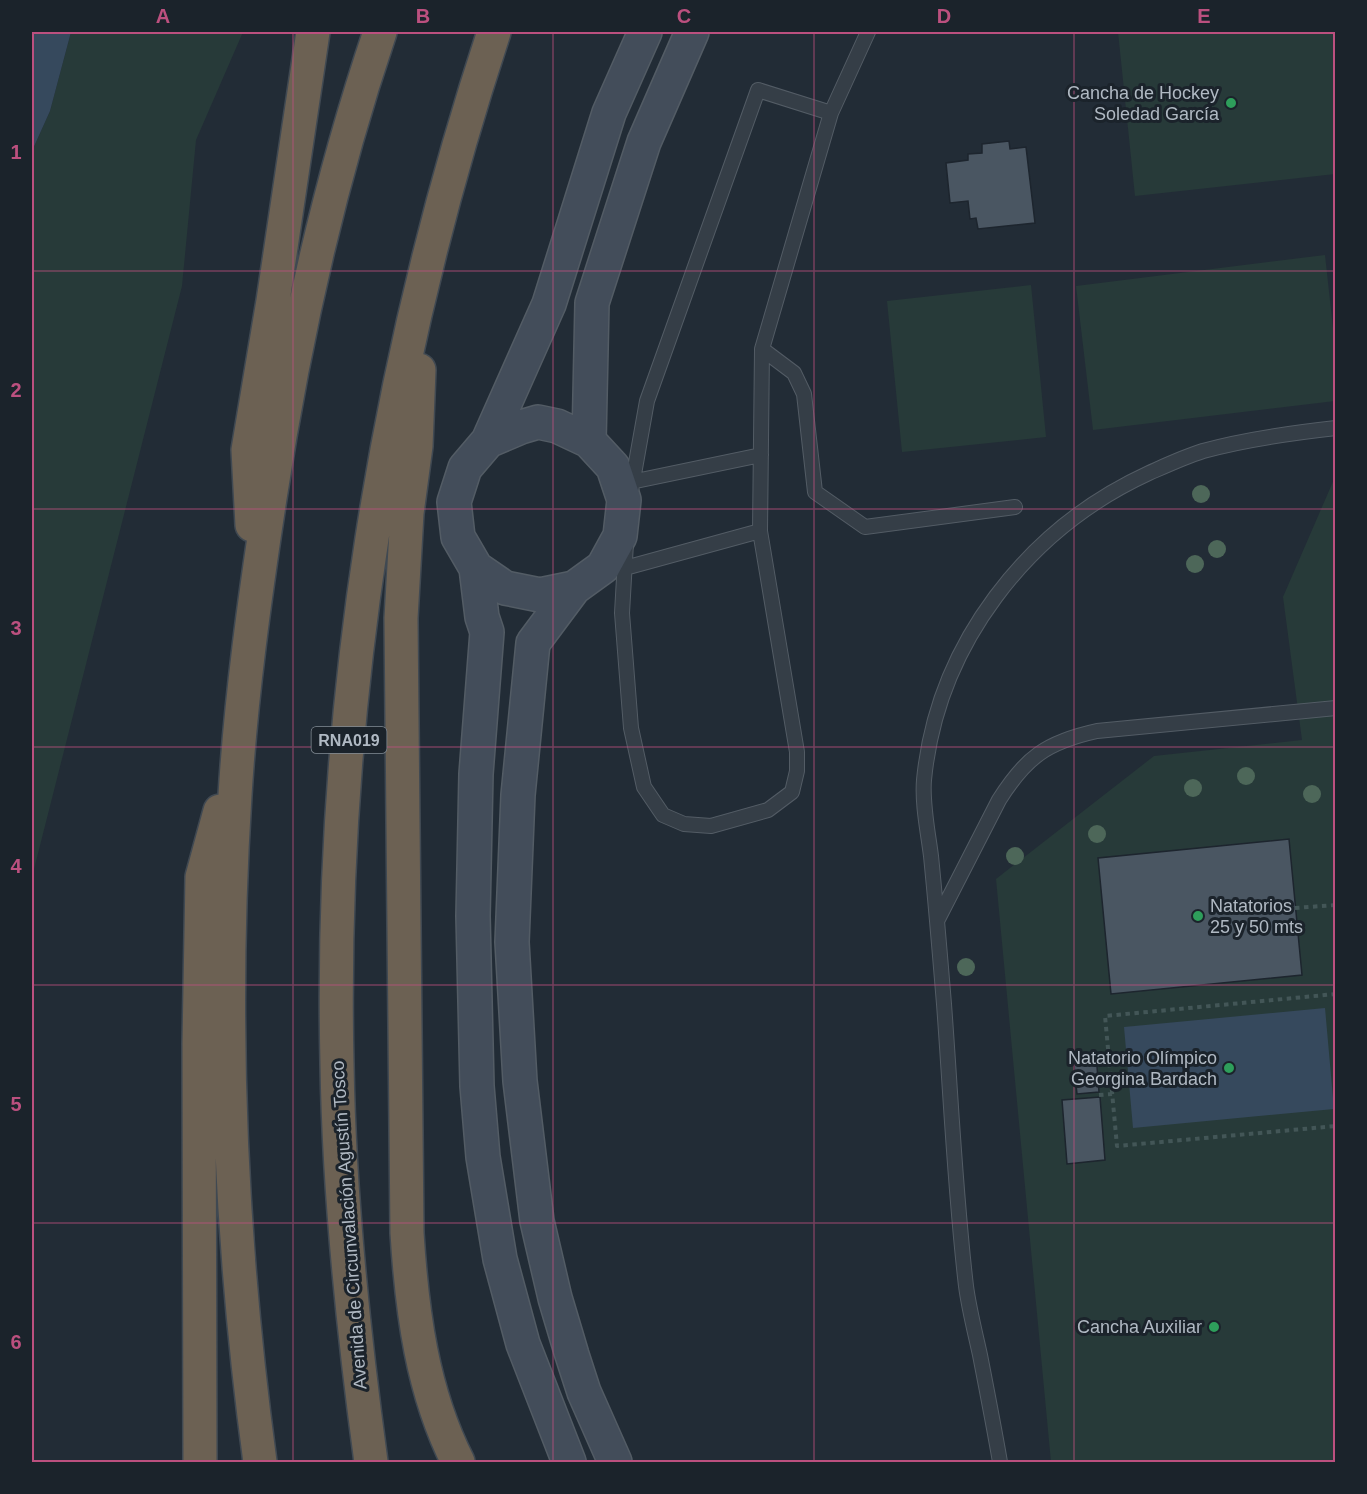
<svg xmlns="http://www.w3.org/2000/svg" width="1367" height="1494" font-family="Arial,sans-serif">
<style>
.green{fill:#273a39}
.water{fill:#36495d}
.building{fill:#4a5662;stroke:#1d252e;stroke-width:1.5}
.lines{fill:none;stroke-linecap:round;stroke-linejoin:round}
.lane-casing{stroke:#535c65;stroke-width:16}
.secondary-casing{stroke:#535c65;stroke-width:36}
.highway-casing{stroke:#404952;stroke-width:36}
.path{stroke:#435657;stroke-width:4;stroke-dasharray:4.5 4.5;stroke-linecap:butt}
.lane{stroke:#353e47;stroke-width:14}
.secondary{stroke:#434d5a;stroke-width:33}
.highway{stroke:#6c6153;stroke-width:33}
.tree{fill:#4d6759}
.grid{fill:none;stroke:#bc507f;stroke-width:1.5;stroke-opacity:0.55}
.leisure-dot{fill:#2e9e5b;stroke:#1b232b;stroke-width:2}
.labels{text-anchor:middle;stroke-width:6;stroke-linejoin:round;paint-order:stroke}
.shield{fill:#1b232b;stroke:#838c95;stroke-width:1.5}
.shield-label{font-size:16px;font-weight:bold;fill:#b0b9c3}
.poi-label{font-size:18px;fill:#b0b9c3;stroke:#1b232b;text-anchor:end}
.street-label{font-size:18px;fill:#b0b9c3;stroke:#1b232b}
.neatline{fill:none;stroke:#bc507f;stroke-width:2}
.grid-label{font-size:20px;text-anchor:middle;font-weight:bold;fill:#bc507f}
</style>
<rect width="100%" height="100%" fill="#222c36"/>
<path class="green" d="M71,32h172l-47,108 -14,146 -150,591v-726l18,-40z
M1118,32h217v142l-200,22z
M1325,255l10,91v55l-242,29 -17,-144z
M1031,285l15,152 -144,15 -15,-151z
M1335,477v985h-284l-55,-583 158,-123 148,-16 -19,-143z"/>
<path class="water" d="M32,32h39l-21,79 -18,40z
M1325,1008l9,101 -201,19 -9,-101z"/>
<path class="building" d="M1009,141l1,8 16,-2 9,76 -57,6 -2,-11 -6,1 -2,-18 -18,2 -4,-40 22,-3v-6l14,-1v-9z
M1289,839l13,136 -191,19 -13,-136z
M1096,1054l3,38 -22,2 -4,-38z
M1100,1097l5,63 -38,4 -5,-64z"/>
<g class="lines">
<defs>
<path id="lane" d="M762,349l32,24 10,21 11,98 50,35 150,-20
M631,482l130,-27
M631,491l16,-90 111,-311 73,23
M626,543l-4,70 9,115 13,59 19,28 21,9 27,2 57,-16 24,-18 5,-21v-19l-37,-221 2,-182 69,-236 37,-81
M625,568l135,-37
M937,921l62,-121c27,-43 48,-58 98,-69l239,-23
M1000,1462c-6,-35 -13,-71 -20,-107 -5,-23 -11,-46 -14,-69 -11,-94 -15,-188 -22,-282 -4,-49 -8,-98 -13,-148 -3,-24 -9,-52 -7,-76 13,-135 103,-251 225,-307 18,-8 35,-16 54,-22 43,-12 88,-18 133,-23"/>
<path id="secondary" d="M488,441l61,-137 60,-191 36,-81
M589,441l3,-138 52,-161 48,-110
M476,568l29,20 35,7 34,-7
M569,1462l-46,-118 -23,-85 -17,-102 -6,-71 -4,-170 3,-142 11,-142 -5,-15 -6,-49 -18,-31 -4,-35 11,-34 23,-27 33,-14 17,-5 19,4 32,15 24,26 11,33 -4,36 -17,31 -29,21 -41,55 -15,152 -6,147 8,139 17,140 18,77 17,57 12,37 31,70"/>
<path id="highway" d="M419,370l-3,76 -9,67 -6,105 6,615c5,79 15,158 51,229
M252,525l-4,-75 25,-149 40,-269
M200,1462l-1,-419 3,-166 18,-66
M260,1462c-30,-221 -39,-445 -25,-667 6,-99 20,-199 35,-297 24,-158 59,-315 110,-466
M371,1462c-18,-132 -32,-265 -34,-398 -8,-350 48,-701 157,-1032"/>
</defs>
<use href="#lane" class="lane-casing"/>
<use href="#secondary" class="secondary-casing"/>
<use href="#highway" class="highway-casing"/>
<path class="path" d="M1295,908l41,-3
M1336,940v35
M1336,994l-231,22 12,130 219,-20
M1072,1055h17
M1099,1095l13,-1"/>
<use href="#lane" class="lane"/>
<use href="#secondary" class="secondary"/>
<use href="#highway" class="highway"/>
</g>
<g class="tree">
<circle cx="1201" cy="494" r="9"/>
<circle cx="1217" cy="549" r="9"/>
<circle cx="1195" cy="564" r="9"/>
<circle cx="1246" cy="776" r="9"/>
<circle cx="1193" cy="788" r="9"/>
<circle cx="1312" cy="794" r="9"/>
<circle cx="1097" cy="834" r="9"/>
<circle cx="1015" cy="856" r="9"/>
<circle cx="966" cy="967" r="9"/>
</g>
<path class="grid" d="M293,32v1430M553,32v1430M814,32v1430M1074,32v1430M32,271h1304M32,509h1304M32,747h1304M32,985h1304M32,1223h1304"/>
<g class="leisure-dot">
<circle cx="1231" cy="103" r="6"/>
<circle cx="1198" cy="916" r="6"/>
<circle cx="1229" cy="1068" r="6"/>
<circle cx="1214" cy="1327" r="6"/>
</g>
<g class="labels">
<rect class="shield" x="311.5" y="727" width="75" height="26" rx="4.5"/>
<g class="shield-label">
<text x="349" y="746">RNA019</text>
</g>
<g class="poi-label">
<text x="1219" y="99">Cancha de Hockey<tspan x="1219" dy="21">Soledad García</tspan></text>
<text x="1210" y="912" text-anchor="start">Natatorios<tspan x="1210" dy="21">25 y 50 mts</tspan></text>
<text x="1217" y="1064">Natatorio Olímpico<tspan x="1217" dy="21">Georgina Bardach</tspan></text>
<text x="1202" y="1333">Cancha Auxiliar</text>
</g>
<g class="street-label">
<text transform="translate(349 1225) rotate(-94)" y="6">Avenida de Circunvalación Agustín Tosco</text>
</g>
</g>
<rect width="1367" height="1494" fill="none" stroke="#1b232b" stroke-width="66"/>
<rect x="33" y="33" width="1301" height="1428" class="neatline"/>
<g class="grid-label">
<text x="163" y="23">A</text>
<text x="423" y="23">B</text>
<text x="684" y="23">C</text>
<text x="944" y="23">D</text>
<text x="1204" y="23">E</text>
<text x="16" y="159">1</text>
<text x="16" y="397">2</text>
<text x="16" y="635">3</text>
<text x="16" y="873">4</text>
<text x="16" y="1111">5</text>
<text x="16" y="1349">6</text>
</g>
</svg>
